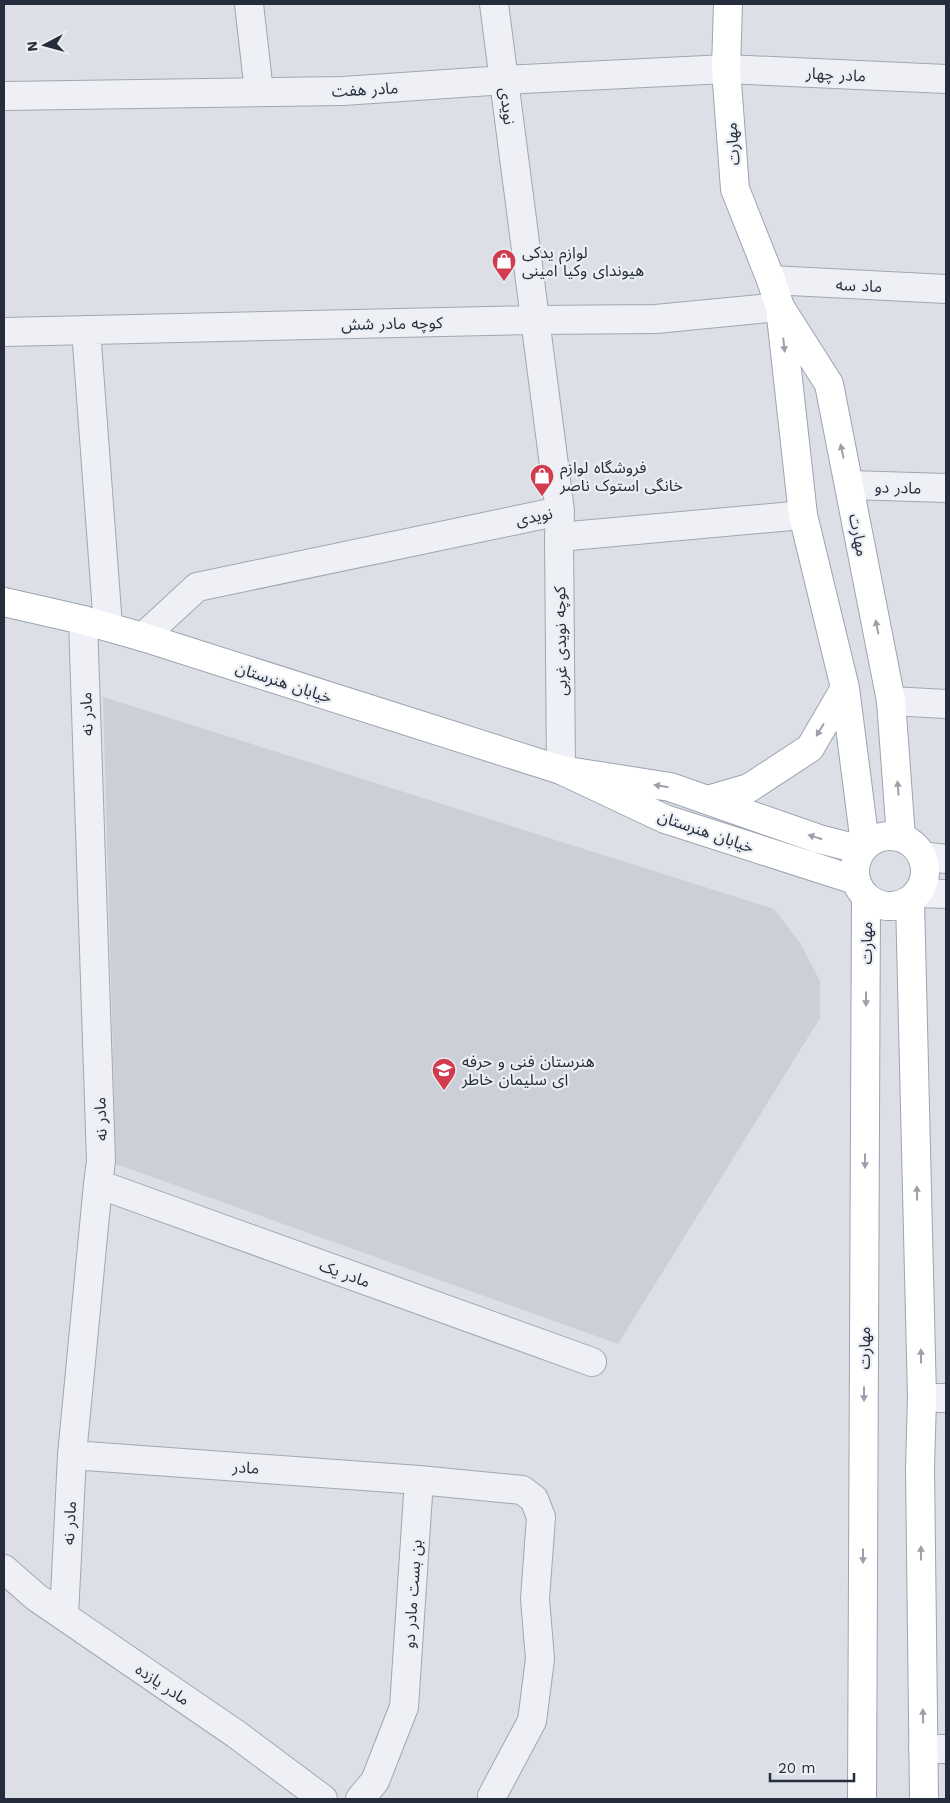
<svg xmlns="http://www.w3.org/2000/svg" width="950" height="1803" font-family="'Work Sans','Noto Sans Arabic',sans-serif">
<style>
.built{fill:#cacfd8}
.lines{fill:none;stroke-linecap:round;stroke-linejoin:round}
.minor-casing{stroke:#a1a7b0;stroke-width:30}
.major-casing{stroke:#9ba4b2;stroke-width:30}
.minor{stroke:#eef0f5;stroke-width:28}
.major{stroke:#fff;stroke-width:28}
.oneway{fill:#9da0a8}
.labels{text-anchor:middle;stroke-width:4.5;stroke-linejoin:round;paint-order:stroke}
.street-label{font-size:16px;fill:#252d3d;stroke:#ebeff4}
.poi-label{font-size:16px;fill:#252d3d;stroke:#ebeff4;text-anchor:start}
</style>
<rect width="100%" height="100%" fill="#dce0e6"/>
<path class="built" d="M103,697l671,212 26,34 20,38v37l-202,326 -502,-180z"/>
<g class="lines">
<defs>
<path id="minor" d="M249,4l10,88
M4,96l339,-5 162,-11 221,-11 220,10
M771,280l175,9
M86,330l22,296
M4,332l531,-12 121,-1 124,-12
M850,485l96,3
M560,511l-1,26 2,233
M559,537l244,-22
M143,637l54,-50 363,-76 -66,-507
M891,701l55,3
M922,856l24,3
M917,893l29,1
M98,1184l494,178
M922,1398h24
M72,1455l347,25
M4,1569l32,28 200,137 87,65
M64,1616l8,-161 26,-271 3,-23 -18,-541
M923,1749h23
M360,1799l15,-18 29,-74 15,-227 103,10 12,9 7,18 -6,82 5,60 -8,62 -40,75"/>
<path id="major" d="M728,4l-2,65 9,120 36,91 9,27
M4,602l79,18 60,17 418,133
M708,800l41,-12 61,-40 35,-60
M855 871a35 35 0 1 1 70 0a35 35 0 1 1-70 0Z
M865,844l-20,-156 -42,-173 -23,-208 49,77 62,317 10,136
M855,880l-190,-61 -104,-49 109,17 149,52 43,11
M910,900l12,498 -2,70 4,331
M862,1799l4,-902"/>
</defs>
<use href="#minor" class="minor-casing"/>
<use href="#major" class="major-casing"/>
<use href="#minor" class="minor"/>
<use href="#major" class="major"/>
</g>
<defs><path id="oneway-solid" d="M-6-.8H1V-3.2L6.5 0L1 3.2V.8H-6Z" transform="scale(1.25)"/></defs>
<g class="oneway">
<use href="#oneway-solid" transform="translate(784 345) rotate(84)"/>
<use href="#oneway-solid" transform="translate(842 451) rotate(-102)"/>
<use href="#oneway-solid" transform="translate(877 627) rotate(-101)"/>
<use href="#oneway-solid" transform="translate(820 730) rotate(121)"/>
<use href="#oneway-solid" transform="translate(661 786) rotate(-171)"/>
<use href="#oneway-solid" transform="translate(898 788) rotate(-94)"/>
<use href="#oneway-solid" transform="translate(815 837) rotate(-162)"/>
<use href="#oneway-solid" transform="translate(866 999) rotate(90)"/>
<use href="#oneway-solid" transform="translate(865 1161) rotate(90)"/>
<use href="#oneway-solid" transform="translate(917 1193) rotate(-91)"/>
<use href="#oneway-solid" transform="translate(921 1356) rotate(-91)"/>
<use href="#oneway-solid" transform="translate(864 1394) rotate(90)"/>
<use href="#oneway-solid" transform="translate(921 1553) rotate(-91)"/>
<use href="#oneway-solid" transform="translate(863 1556) rotate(90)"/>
<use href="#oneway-solid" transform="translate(923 1716) rotate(-91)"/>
</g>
<defs>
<symbol id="shop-pin" viewBox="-11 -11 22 30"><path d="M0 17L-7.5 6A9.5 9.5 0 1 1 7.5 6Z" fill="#d13b4e" stroke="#ebeff4"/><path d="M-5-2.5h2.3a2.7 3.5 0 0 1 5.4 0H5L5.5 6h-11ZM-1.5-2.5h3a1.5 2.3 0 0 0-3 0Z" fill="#fff"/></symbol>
<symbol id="school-pin" viewBox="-11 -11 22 30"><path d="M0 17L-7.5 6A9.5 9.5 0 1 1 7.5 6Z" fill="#d13b4e" stroke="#ebeff4"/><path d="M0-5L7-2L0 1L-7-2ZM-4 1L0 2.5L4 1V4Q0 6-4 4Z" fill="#fff"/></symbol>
</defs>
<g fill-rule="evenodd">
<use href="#shop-pin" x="490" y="247" width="28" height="38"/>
<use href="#shop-pin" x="528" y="462" width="28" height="38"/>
<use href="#school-pin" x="430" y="1056" width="28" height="38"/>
</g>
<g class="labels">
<g class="street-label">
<text transform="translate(836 74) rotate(3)" y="6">مادر چهار</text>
<text transform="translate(365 89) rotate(-3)" y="6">مادر هفت</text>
<text transform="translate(508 106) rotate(83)" y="6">نویدی</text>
<text transform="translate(732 144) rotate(-94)" y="6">مهارت</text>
<text transform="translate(859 285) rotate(3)" y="6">ماد سه</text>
<text transform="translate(392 323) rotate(-1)" y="6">کوچه مادر شش</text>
<text transform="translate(898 487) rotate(2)" y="6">مادر دو</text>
<text transform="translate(534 516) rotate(-12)" y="6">نویدی</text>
<text transform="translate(859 535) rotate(79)" y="6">مهارت</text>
<text transform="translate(560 641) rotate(-91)" y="6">کوچه نویدی غربی</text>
<text transform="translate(284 682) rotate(18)" y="6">خیابان هنرستان</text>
<text transform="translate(86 714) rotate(-92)" y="6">مادر نه</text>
<text transform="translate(706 831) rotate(19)" y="6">خیابان هنرستان</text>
<text transform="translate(866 943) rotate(-90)" y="6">مهارت</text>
<text transform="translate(100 1119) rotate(-92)" y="6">مادر نه</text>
<text transform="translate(345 1273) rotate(20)" y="6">مادر یک</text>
<text transform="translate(864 1348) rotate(-90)" y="6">مهارت</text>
<text transform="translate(246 1467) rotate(4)" y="6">مادر</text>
<text transform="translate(69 1523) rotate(-87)" y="6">مادر نه</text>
<text transform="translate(412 1594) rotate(-86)" y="6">بن بست مادر دو</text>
<text transform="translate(163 1684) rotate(34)" y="6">مادر یازده</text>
</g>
<g class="poi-label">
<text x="522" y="258">لوازم یدکى<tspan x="522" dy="18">هیونداى وکیا امینى</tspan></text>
<text x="560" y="473">فروشگاه لوازم<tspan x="560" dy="18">خانگى استوک ناصر</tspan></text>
<text x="462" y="1067">هنرستان فنی و حرفه<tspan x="462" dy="18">ای سلیمان خاطر</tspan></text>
</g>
</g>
<rect width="950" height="1803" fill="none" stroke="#252d3d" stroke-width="10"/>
<g transform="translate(45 45) rotate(264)" stroke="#ebeff4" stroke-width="4" paint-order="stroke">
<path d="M0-4L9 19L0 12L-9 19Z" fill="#252d3d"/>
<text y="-8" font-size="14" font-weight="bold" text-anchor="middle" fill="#252d3d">N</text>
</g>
<path d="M770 1773v8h84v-8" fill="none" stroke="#252d3d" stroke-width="2.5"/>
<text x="778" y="1773" font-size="15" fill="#252d3d" stroke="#ebeff4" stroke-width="4" paint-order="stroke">20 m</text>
</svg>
